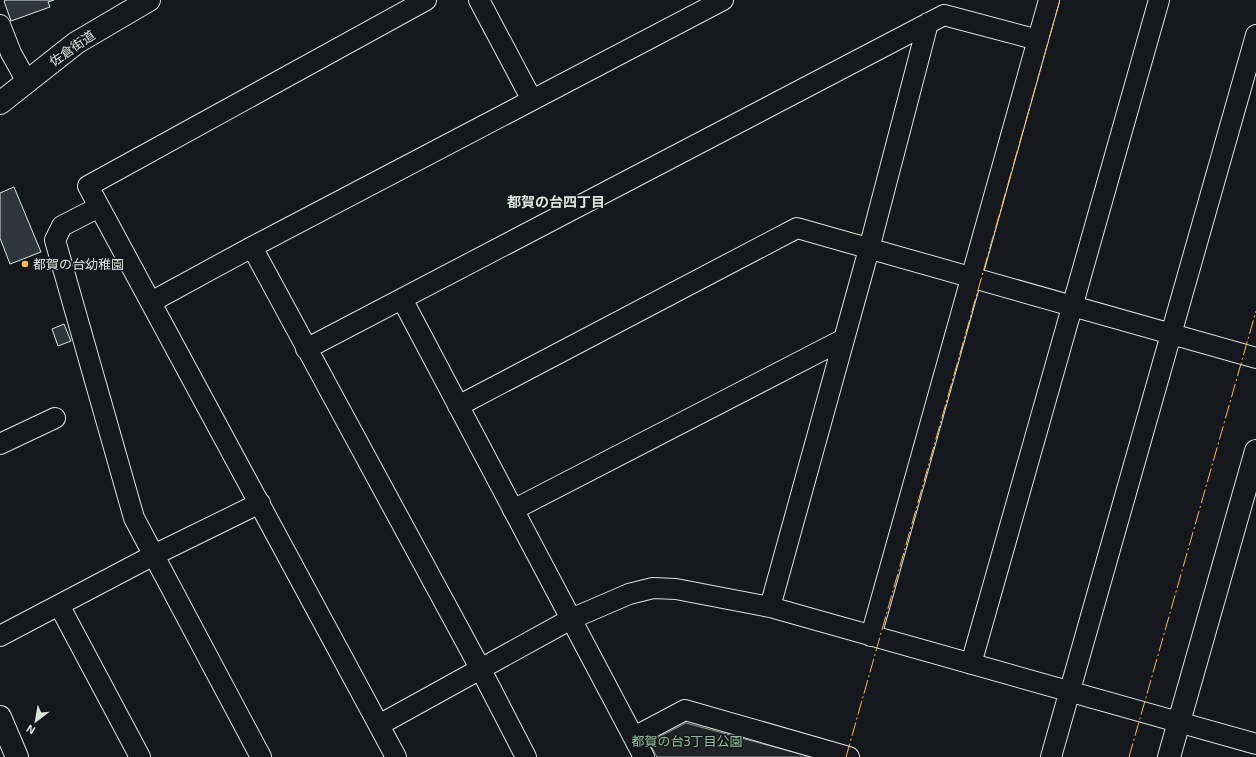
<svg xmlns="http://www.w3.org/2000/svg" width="1256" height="757" font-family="'Exo 2','Noto Sans JP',sans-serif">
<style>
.green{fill:#202428;stroke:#939e99}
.building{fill:#2c363c;stroke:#d8e6dc}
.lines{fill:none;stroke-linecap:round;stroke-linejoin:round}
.street-casing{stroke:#d8e6dc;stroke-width:22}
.secondary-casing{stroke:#d8e6dc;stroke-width:24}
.primary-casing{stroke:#d8e6dc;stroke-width:24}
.street{stroke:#14181c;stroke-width:20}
.secondary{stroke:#14181c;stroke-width:22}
.primary{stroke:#14181c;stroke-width:22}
.power{stroke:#ffb74d;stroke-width:1;stroke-dasharray:14 3 2 3;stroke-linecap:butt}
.poi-dot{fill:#ffb74d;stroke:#14181c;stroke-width:1.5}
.labels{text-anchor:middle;stroke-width:3;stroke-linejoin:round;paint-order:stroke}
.street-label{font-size:13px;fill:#d8e6dc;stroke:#14181c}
.poi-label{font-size:13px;fill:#d8e6dc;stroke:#14181c;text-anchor:start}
.park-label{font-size:13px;fill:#8ac095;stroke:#14181c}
.neighbourhood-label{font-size:14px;font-weight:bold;fill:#d8e6dc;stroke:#14181c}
</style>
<rect width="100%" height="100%" fill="#14181c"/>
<path class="green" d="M686,723l125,34h-154l-8,-15z"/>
<path class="building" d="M6,0h48l-6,2 2,5 -39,14 -7,-20z
M14,187l27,65 -31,12 -10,-26v-45z
M64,324l7,17 -13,5 -6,-17z"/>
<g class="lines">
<defs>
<path id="street" d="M479,0l53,100
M0,25l11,28 16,29
M99,207l-37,19 -7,14 79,278 127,239
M252,247l228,421 46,89
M402,299l242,458
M151,302l101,-55 471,-247
M306,349l638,-334 94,25
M458,406l339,-178 459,130
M0,444l55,-26
M513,510l331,-171
M59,605l81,152
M770,607l99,-358 59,-226
M0,636l154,-81 106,-52
M871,636l178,-636
M971,664l188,-664
M379,725l192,-106 58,-25 24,-6 23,1 94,18 486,137
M634,737l51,-27 164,47
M396,757l-308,-571 338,-186
M1051,757l205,-722"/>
<path id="secondary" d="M0,717l17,40
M1169,757l87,-306"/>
<path id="primary" d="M0,103l76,-60 73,-43"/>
</defs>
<use href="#street" class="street-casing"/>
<use href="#secondary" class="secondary-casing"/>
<use href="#primary" class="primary-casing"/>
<use href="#street" class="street"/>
<use href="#secondary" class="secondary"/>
<use href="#primary" class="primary"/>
<path class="power" d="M846,757l214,-757
M1129,757l127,-446"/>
</g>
<circle class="poi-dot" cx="25" cy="264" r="4"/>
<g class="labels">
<g class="street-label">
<text transform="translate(72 48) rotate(-35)" y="5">佐倉街道</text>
</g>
<g class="poi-label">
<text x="33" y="269">都賀の台幼稚園</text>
</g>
<g class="park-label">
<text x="687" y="746">都賀の台3丁目公園</text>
</g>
<g class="neighbourhood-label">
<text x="556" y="207">都賀の台四丁目</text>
</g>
</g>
<g transform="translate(36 721) rotate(211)" stroke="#14181c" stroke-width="3" paint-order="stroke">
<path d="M0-3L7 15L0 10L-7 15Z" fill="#d8e6dc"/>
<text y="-6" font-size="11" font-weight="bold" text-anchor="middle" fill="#d8e6dc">N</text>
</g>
</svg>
